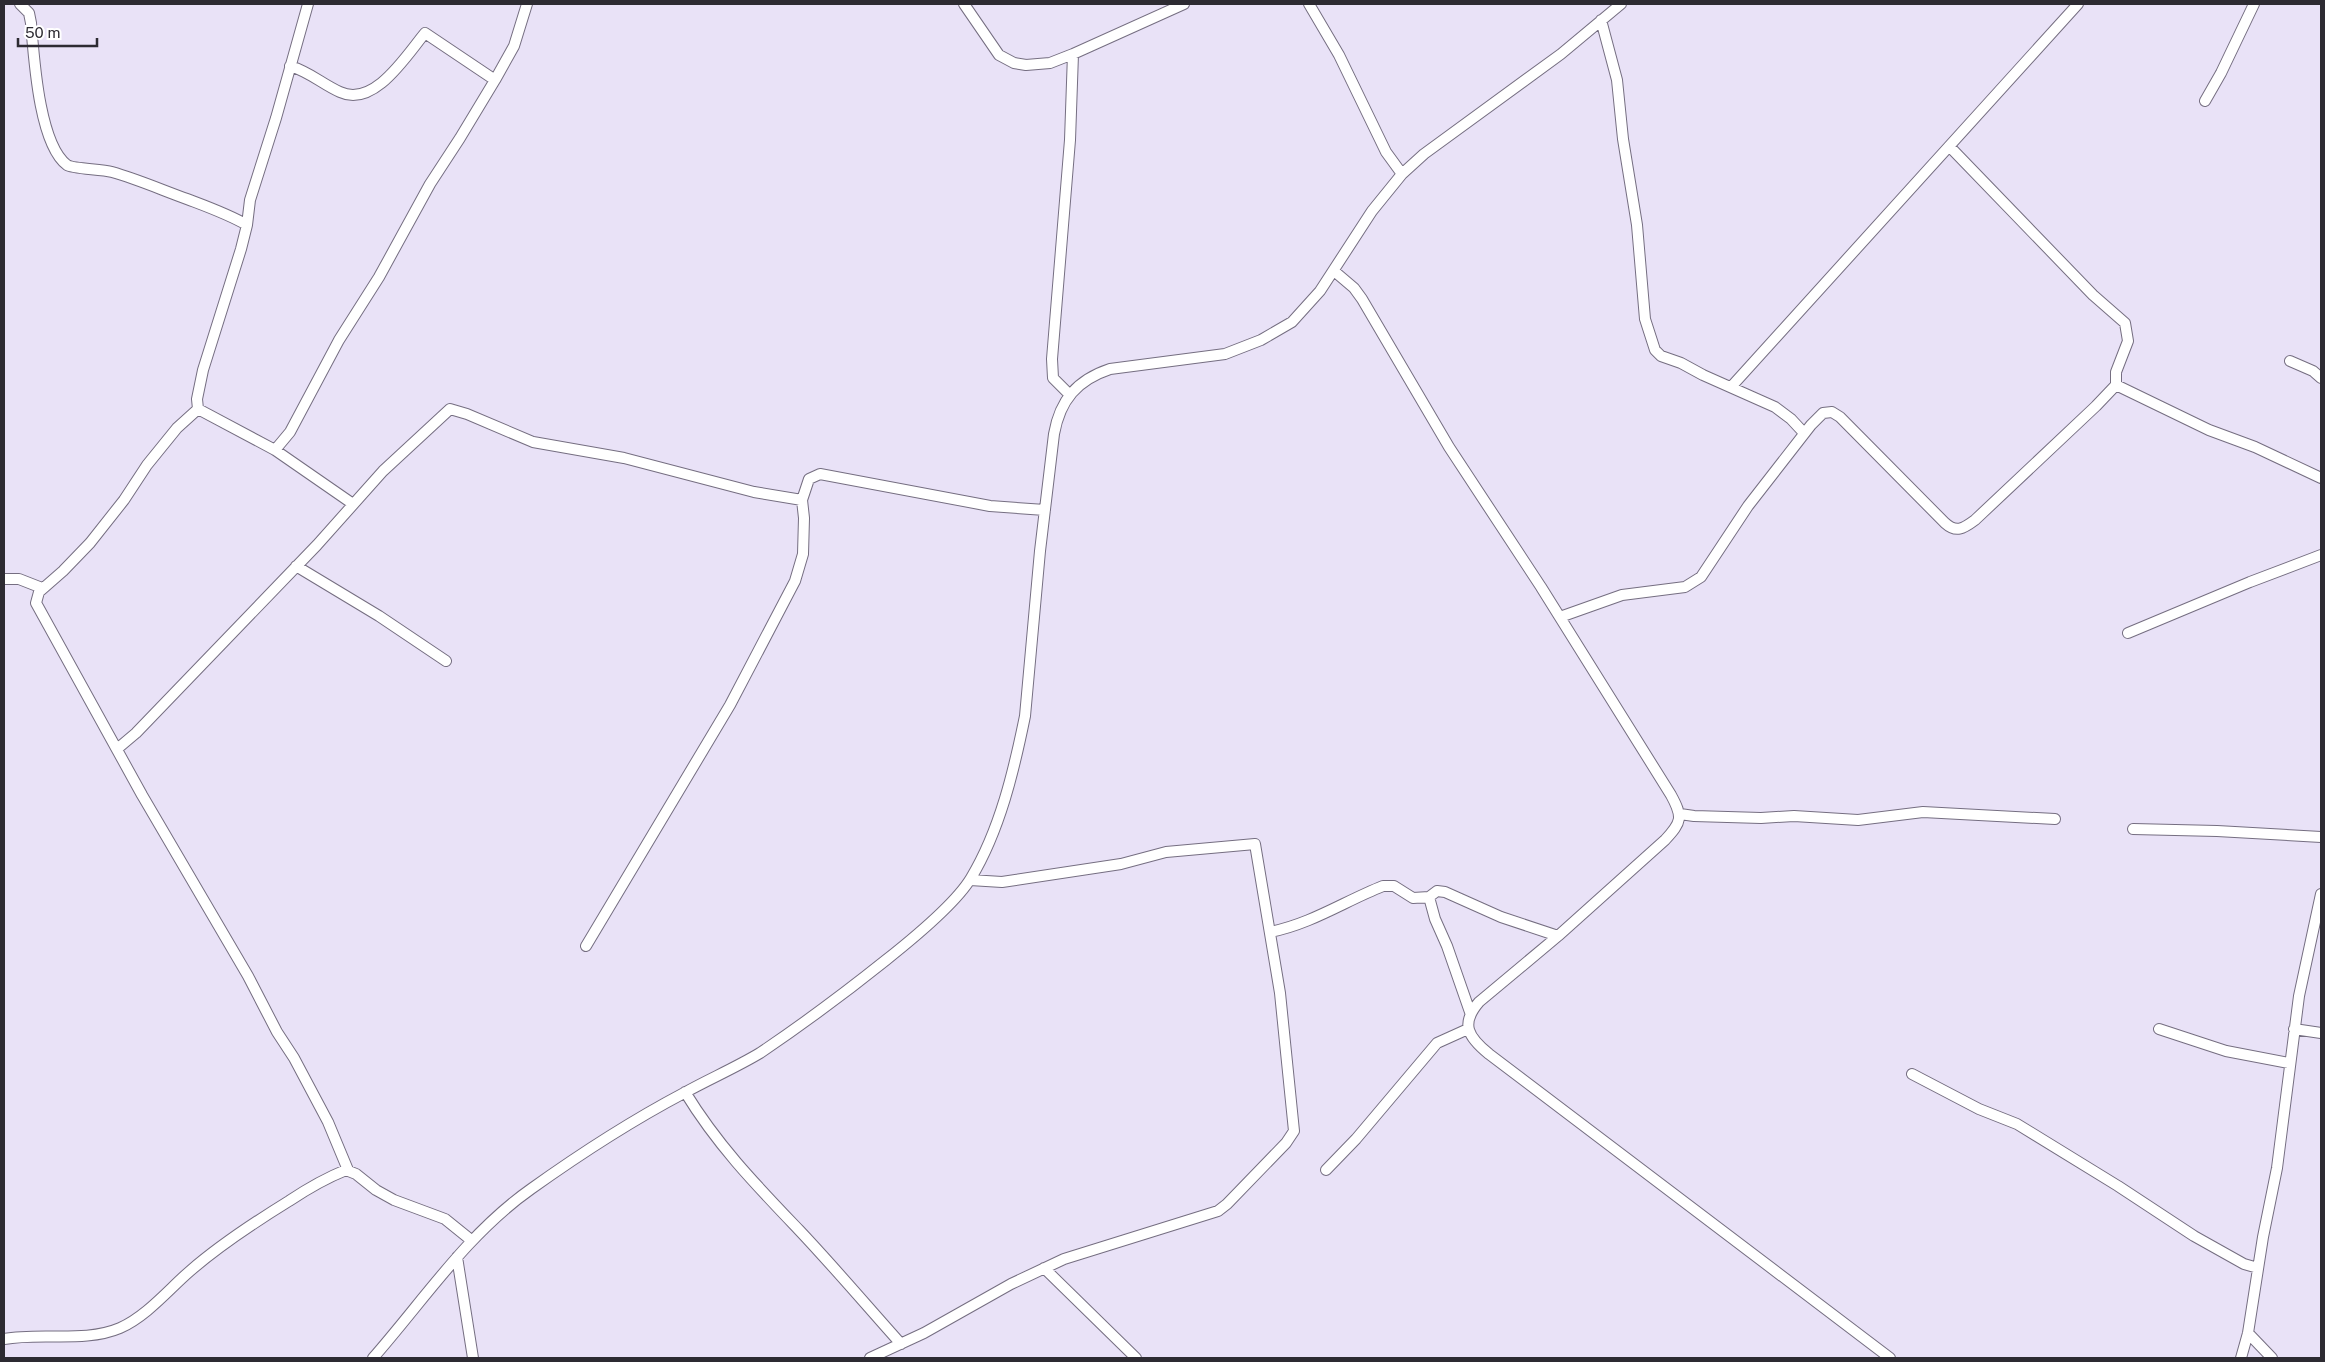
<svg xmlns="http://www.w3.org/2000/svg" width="2325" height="1362" font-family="'Public Sans',sans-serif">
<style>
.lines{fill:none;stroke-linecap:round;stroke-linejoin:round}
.minor-casing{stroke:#756e81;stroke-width:12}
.minor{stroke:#fff;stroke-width:10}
</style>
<rect width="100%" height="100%" fill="#e9e2f7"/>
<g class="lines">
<defs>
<path id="minor" d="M20,4l9,9 2,10c3,35 8,121 36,142 6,4 34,4 45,7 25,7 50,18 75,27 21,8 41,15 60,26
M964,4l35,51 15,8 12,2 24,-2 23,-9 111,-50
M1309,4l30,51 47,97 16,22
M1601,20l16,60 6,59 14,86 8,94 10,31 6,6 20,7 22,12 72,32 16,12 13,14
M290,66c20,6 32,18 50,26 34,16 66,-36 85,-59l70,47
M2205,101l16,-28 33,-69
M1950,147l143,148 32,28 3,18 -12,31v13l93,45 46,17 66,31
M1334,271l20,17 8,11 87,148 92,140 130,208c12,22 11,27 -6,45l-107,96 -79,66c-19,22 -11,35 10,52l401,304
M2290,361l23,10 8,7
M1731,387l347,-383
M1069,394l-16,-16 -1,-19 18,-219 3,-86
M198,409l-21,19 -30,37 -23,35 -34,43 -27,28 -24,21 -3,11 106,192 106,181 29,56 17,26 34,64 20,48
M198,409l-1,-10 6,-29 38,-121 6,-24 3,-25 26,-82 32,-114
M198,409l77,41 78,54
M275,450l15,-18 49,-92 40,-63 51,-93 30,-46 35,-58 19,-34 13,-42
M296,566l83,50 67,45
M4,579h15l23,9
M1560,617l62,-22 63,-8 16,-10 47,-71 63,-81 12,-12 9,-1 8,5 105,106c11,10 18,6 30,-3l121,-114 20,-21
M2128,633l122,-51 71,-27
M117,749l19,-16 181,-188 66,-74 67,-62 17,5 66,28 91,16 130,34 48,8 7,-21 11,-5 170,32 55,4
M1680,814l14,2 67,2 33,-2 64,4 65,-8 132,7
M2133,829l84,2 104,6
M1429,897l8,-6 8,1 56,25 57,19
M1270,932c41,-8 75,-31 113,-46h11l19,12 16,-1 6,22 12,27 23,66
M586,946l144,-241 65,-124 8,-27 1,-36 -2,-18
M2159,1029l67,22 63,12
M2294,1029l27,4
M1912,1074l67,35 38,15 101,62 76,50 50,28 14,4
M685,1092c33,54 71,93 114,138 35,37 68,76 102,114
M1326,1170l30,-31 81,-96 31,-14
M457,1257l16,101
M1044,1268l92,90
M2248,1333l24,25
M4,1339c37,-7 81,4 116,-11 27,-12 49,-39 70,-57 31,-27 65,-49 99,-70 18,-12 37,-23 57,-31l10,4 20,16 18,10 51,19 26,21
M373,1358c51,-58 94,-124 158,-169 49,-35 100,-68 153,-96 25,-14 51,-25 76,-40 43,-29 86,-61 126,-93 24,-19 70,-57 85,-82 29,-48 43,-108 54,-162l15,-165 14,-117c6,-34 23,-54 56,-65l115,-15 36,-14 31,-18 28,-31 52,-80 30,-37 22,-20 137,-100 60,-50
M870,1358l54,-25 87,-49 53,-25 154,-48 9,-7 59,-61 8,-12 -14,-138 -25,-149 -89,8 -45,12 -119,18 -32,-2
M2241,1358l7,-25 15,-96 14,-69 22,-172 22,-102"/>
</defs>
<use href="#minor" class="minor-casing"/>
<use href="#minor" class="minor"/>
</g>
<rect width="2325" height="1362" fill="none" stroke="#2d2b32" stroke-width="10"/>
<path d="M18 38v8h79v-8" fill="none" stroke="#2d2b32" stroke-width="2.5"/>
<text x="25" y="38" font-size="15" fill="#2d2b32" stroke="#ffffff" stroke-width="4" paint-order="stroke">50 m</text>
</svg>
